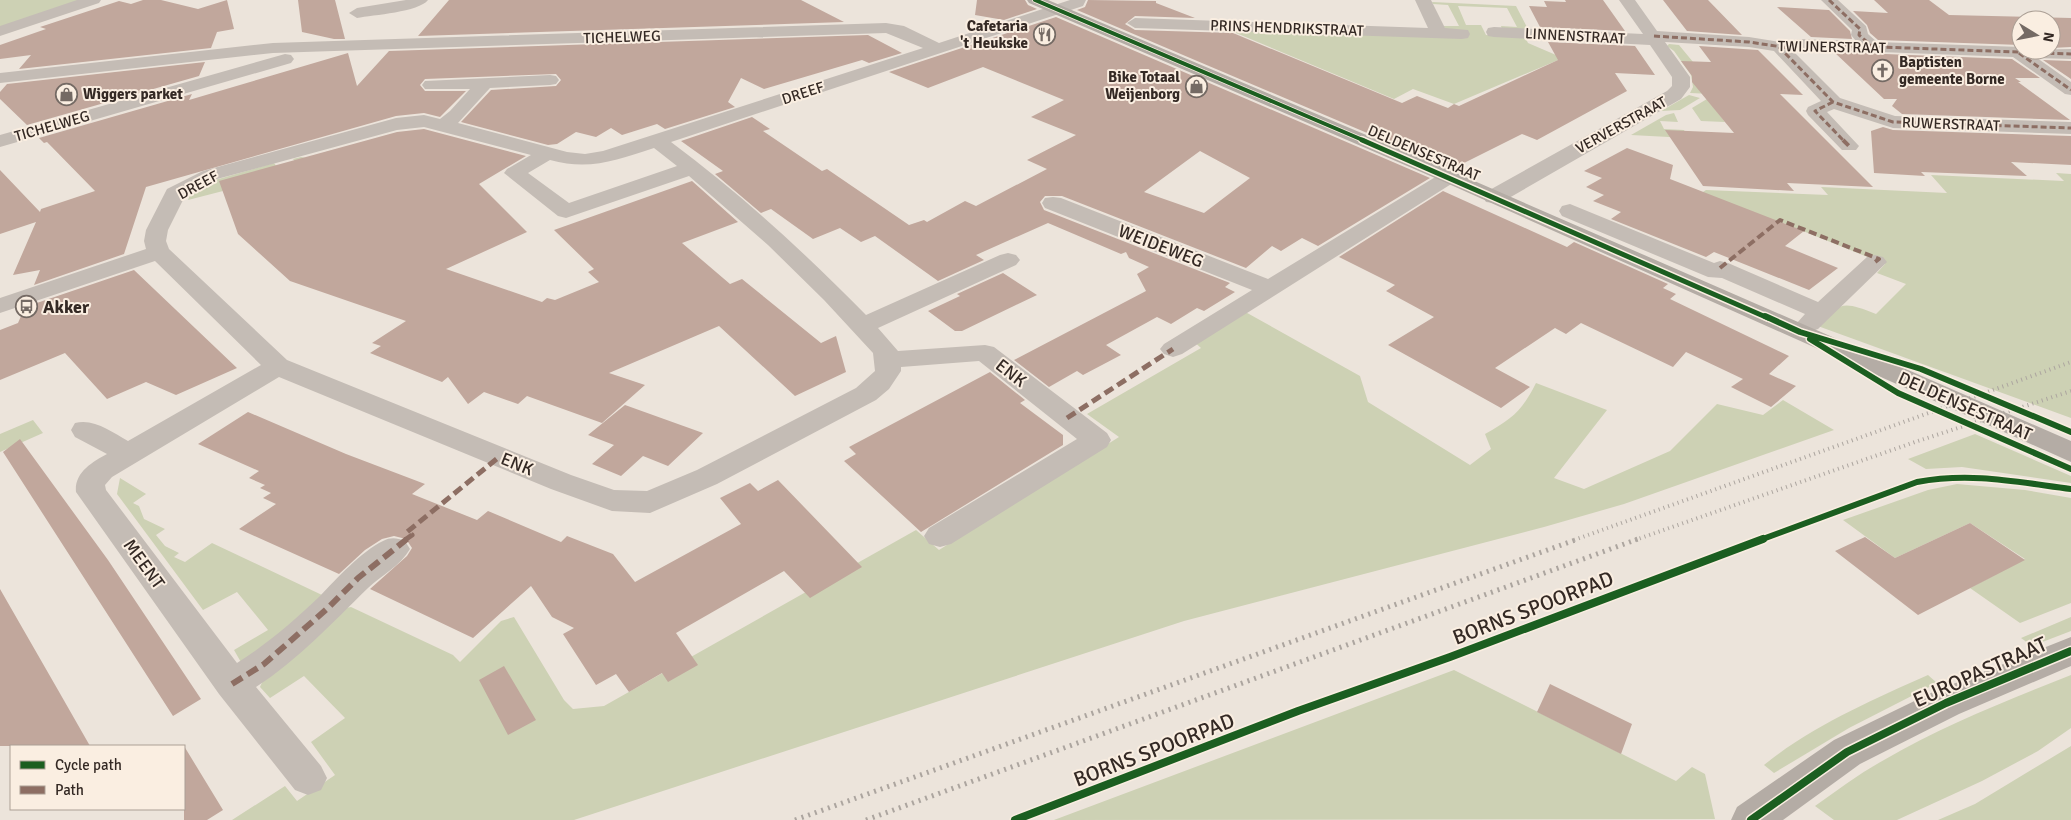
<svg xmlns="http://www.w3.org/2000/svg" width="2071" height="820" font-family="Signika,sans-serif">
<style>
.green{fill:#cdd1b4}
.building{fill:#c1a79c;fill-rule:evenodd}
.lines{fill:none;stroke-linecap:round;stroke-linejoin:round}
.street{fill:#c4bcb5;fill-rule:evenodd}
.secondary{fill:#b4aca5;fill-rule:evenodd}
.rail-far1{stroke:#aca59f;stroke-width:4;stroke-dasharray:1 4;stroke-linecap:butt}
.rail{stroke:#aca59f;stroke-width:5;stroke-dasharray:2 5;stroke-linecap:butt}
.quiet-far3{stroke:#8d6e63;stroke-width:3;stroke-dasharray:6 3;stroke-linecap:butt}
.quiet-far2{stroke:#8d6e63;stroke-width:4;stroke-dasharray:8 4;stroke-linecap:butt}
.quiet-far1{stroke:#8d6e63;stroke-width:5;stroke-dasharray:10 5;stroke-linecap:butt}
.quiet{stroke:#8d6e63;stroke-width:6;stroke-dasharray:12 6;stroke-linecap:butt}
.cycleway-far3-casing{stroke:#faeee1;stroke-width:5.5}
.cycleway-far2-casing{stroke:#faeee1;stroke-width:8}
.cycleway-far1-casing{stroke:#faeee1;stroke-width:9}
.cycleway-casing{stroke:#faeee1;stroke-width:11}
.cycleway-far3{stroke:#1b5e20;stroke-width:4}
.cycleway-far2{stroke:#1b5e20;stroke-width:5}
.cycleway-far1{stroke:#1b5e20;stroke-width:6}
.cycleway{stroke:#1b5e20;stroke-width:8}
.labels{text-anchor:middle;stroke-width:4;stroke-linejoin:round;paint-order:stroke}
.far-poi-label{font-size:15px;font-weight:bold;fill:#342924;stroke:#faeee1;text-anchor:end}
.far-street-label{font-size:15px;fill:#342924;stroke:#faeee1}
.street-label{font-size:18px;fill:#342924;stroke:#faeee1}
.poi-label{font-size:18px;font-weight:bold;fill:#342924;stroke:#faeee1;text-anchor:start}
.near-street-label{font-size:21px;fill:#342924;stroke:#faeee1}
</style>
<rect width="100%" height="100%" fill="#ece4db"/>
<path class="green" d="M0,0h88l-88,28z
M1432,2l84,4 13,25 -27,-2 -1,-3 16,1 -10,-19 -49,-2 8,19h15l5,10 39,2 3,6 35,15 -109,46 -41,-15 -19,10 -165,-69 217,-1 -3,-3h16l-11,-21 -15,-1z
M1669,44l10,1 38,46 -5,3 -22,-1 3,-6 -2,-12 -17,-24 -7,-5z
M1689,95l11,3 -20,12 -19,1z
M1707,99l18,23 -24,-1 -9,-13z
M1674,113l4,9 -18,-1 4,8 20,1 4,8 -57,-3 35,-20z
M301,157l10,2 -88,32 -35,9 3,-8 24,-12 59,-17 5,7 18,-6 -4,-5z
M2056,173l15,1v244l-256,-93c27,-23 27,-24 61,-11l30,-30 -29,-11 8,-9 -102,-41 -88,-26 11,-7 122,5 -7,-8 126,6 -16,-18 133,6z
M1240,309l120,67 8,26 102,63 21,-16 -6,-15c27,-15 37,-23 51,-51l71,27 -53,68 30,11 86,-38 47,-47 46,11 20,-15 51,30 -210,74 -80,23 -360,94 -610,199h-342l53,-34 12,15 38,-26 -24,-33 34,-24 -41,-42 -34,22 -10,-11 8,-18 67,-59 16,-3 102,48 7,7 41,-41 13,-4 50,83 9,9 31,-3 312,-176 23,20 180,-113 -32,-23 114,-66 -9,-8z
M33,420l10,13 -43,19v-18z
M1975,434l96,42v7l-109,-16 -36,2 -18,-10z
M120,478l26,16 -13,9 6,3 5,13 21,10 -9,6 9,11 14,7 -5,4 11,5 27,-19 110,52 1,10 -81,59 -8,-14 34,-20 -31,-38 -34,18 -86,-116z
M1957,484l68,6 46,8v105l-51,20 -50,-35 55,-29 -55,-36 -75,35 -52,-38 85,-30z
M2071,617v14l-39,15 -11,-8z
M1454,670l222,111 16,-14 13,7 10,45 -661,1z
M1928,675l9,8 -88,45 -75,45 -10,-8c48,-39 108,-65 164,-90z
M2071,675v53l-33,23 -56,30 -85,39h-63l-19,-14c23,-16 45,-33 69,-46 60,-35 124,-60 187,-85z
M2071,746v74h-133l37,-16z"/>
<path class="building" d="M143,0h18l37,9 29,-9 7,29 -17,3 -6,16 -192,21 12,-14 -31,4v-14l46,-16 -6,-2 79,-26 12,3z
M298,0h37l10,39h-11l-32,-7z
M449,0h352l43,22 -426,14z
M977,0h48l3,5 9,4 -33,11 -29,-5z
M1088,0l68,1v2l39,15 -60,-2 -10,8 10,6 98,3 169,70 15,-7 31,12 6,-4 5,2 99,-46 -10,-18 87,4 20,29 -40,-2 12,18 -90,49 -15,-6 -70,35 -375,-159 8,-3z
M1565,0h38l22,31 -85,-4 -11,-21 18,1 -3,-6 22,1z
M1663,0h45l34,35 -55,-4z
M1874,0h55l20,15 122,3v29l-20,1v-28h-30v25l-143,-5 -8,-7 -3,-8 -14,-14 35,2z
M1777,7l52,3 21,21 2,8 -41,-2z
M1056,17l374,161 -112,68 -16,-8 -21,13 -9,-5 -26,22 -184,-72h-17l-5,6 4,8 186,73 -5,4 10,5 -31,19 -7,-3 -26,16 -14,-7 -51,28 15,10 -38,20 -6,-4 -28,16 -35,-27 132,-69 -9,-17 12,-7 -20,-9 -3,-6 -5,2 -73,-31 -72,32 8,5 -46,21 -63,-45 -14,6 -21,-14 -27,11 -42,-30 -10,4 -46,-39 8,-3 -42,-30 71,-24 18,12 -7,2 59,40 5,-2 82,56 15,-5 3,2 38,-21 11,5 71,-37 -20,-9 49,-25 -45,-18 33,-17 -81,-33 -55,21 -39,-16zM1200,151l50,27 -46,35 -60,-21z
M868,35l34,18 -33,10 -7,-3 -98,29 -23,-11 -13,24 7,5 -70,22 -8,-5 -35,11 -11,-7 -15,9 -20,-5 -19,12 -9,1 -87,-23 30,-32 65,-4 5,-6 -5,-6 -131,5 -5,6 5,6h41l-26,26 -16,-4 -28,3 -250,71 -22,67 -90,31 6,-15 -27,5 23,-53 -36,12v-64l40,42 1,-3 54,-18 -48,-49 -3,1 -5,-5 153,-44 -3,6 159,-47 9,33 32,-35z
M1699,46l59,4 45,45 -23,-1 93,93 -86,-4 7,8 -91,-5 -38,-56 69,3 -42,-51v-6l-11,-15 30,1z
M1834,52l178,7 28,19h-25l6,4h-3l52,38 -168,-6 -10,-8 5,-7h-13z
M2043,60l28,1v18z
M205,62l-6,14 -172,49 -27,-26v-7l7,-8z
M1883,127l10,3 178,6v29l-60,-3 16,14 -106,-4 4,4 -51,-3 -3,-42z
M424,129l102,27 -47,28 48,48 -81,37 96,33 5,-4 8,2 44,-18 -11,-10 6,-3 -40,-39 138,-49 46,41 -56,21 48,41 12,-5 79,64 15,-7 10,36 -51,24 -76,-70 -110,47 36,12 -43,38 -75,-27 -9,8 -34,-12 -16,12 -20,-27 -6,5 -72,-29 11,-7 -9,-3 34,-22 -116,-40 -52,-47 -19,-53 178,-49z
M1627,148l46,17 -3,14 134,52 -19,15 53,22 -29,22 -95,-38 -8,5 -95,-38 10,-7 -28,-11 11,-6 -18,-8 16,-9 -18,-7z
M1443,191l124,56 7,-5 94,42 -5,4 13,6 -6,5 119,57 -20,18 27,12 -25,21 -40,-20 12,-8 -57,-27 -13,15 -92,-44 -15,11 -11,-6 -60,40 35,19 -29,21 -113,-63 46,-28 -48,-26 9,-6 -56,-28z
M134,270l103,98 -61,27 -30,-13 -39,17 -42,-46 -65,27v-50l18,-7 7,-16z
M1003,273l34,22 -75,36h-7l-27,-20 32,-15 -3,-2z
M990,372l35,28 -5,3 43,32v10l-142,87 -77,-71 12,-7 -7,-7z
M625,405l78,28 -35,33 -25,-10 -22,20 -29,-12 22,-19 -26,-10z
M248,412l98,42 79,30 -13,10 65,26 11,-9 73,31 6,-6 46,18 22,28 106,-58 -21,-26 30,-15 8,8 20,-11 84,87 -52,31 -26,-27 -108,62 22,32 -30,17 -6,-9 -33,19 -13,-18 -20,11 -33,-51 11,-6 -22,-11 -21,-31 -58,52 -103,-49 37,-33 5,-8 -6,-9 -12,-3 -12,3 -17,11 -26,24 -100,-45 37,-25 -13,-6 8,-5 -11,-5 5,-3 -16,-7 10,-7 -61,-27z
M20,439l88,121 93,139 -28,17 -170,-264z
M1970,523l55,37 -107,55 -83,-64 30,-14 30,21z
M0,589l58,101 32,56h-90z
M504,666l32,54 -28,15 -29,-55z
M1550,684l82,40 -11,30 -84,-42z
M184,746l39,64 -16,10h-23z"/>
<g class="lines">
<path class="street" d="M77,0h24l-2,3 -99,33v-10z
M406,0h22c-9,12 -55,15 -71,18l-8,-5 8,-5z
M1070,0h16l-3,6 -412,136c70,52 134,111 195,173l134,-60 8,-2 8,2 4,5 -4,5 -138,63 20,23 87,-6 9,2 113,86 4,7 -4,7 -156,97 -11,3 -11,-3 -5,-8 5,-8 148,-89 -98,-78 -78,6v4l-12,18 -13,11 -159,84 -67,29 -38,-2 -61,-22 -272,-112 -167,100 -7,8 1,5 131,173c29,-18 58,-43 83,-67 16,-17 42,-45 63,-55 8,-4 14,-3 22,0l5,8c-10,17 -28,26 -42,39 -36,35 -70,72 -112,99l65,79 6,12 -6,12 -13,5 -13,-5 -76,-96 -143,-202c-2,-19 16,-30 31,-38l-32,-17 -4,-7 4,-7c19,-5 37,9 53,18l133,-76 -106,-104 -155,52v-15l146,-49 -2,-8 2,-11 21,-41 36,-18 193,-53 28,-3 16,4 10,-8 20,-22h-45l-3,-4 3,-4 125,-6 6,1 3,4 -3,4 -6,1 -60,3 -32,35 109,29 18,2 18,-3 320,-103 -37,-15 -613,20 -273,30v-10l273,-30 613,-20 18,3 35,17zM424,127l107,28 -24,14 -3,4 54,43 8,2 123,-42 79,69 56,55 49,53 2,18 -19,17 -159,82 -50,21 -33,-1 -43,-15 -284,-115 -118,-111 -3,-8 2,-11 16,-32 33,-19 180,-49zM654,148l23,18 -108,37 -41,-30 22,-13c40,11 66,0 104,-12z
M1415,0h16l14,28 23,2 2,4 -2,4 -6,1 -327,-11 -8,-5 8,-5 293,10z
M1619,0h16l22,31 92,6 38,6 11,-4 58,2 -5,-6 1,-5 -31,-30h17l28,26 2,8 9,8 144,5v3l50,-1v10l-34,-1 34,24v13l-6,-1 -52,-37 -213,-8 -6,3 46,46 55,18 176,6v12l-178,-6 -59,-19 -7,3 32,34 -3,4h-14l-34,-35 -2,-4 2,-4 13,-6 -47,-50 -25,-4 -84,-5 25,35v10l-9,12 -179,103 -8,1 -8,-1 -3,-5 3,-5 181,-101 5,-5v-9l-22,-32 -156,-8 -6,-1 -2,-4 2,-4 6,-1 149,7z
M285,54l6,1 3,4 -3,4 -291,84v-12z
M1449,171l7,2 3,4 -3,4 -274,173 -9,3 -9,-3 -4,-5 4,-5 88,-54 -207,-82 -3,-5 3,-5 8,-1 8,1 207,81 174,-106z
M1570,204l144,59 6,-2 8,2 90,39 49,-45 8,-2 8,2 4,5 -69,67 -9,3 -9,-3 -4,-5 9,-10 -83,-36 -14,-1 -146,-61 -3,-5 3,-5z"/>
<path class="secondary" d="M1027,0h21l408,173 615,268v21l-629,-281 -413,-178z
M2071,637v29l-112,48 -99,50 -77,56h-52l6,-13 97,-67 99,-48z"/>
<path class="rail-far1" d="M1574,540l497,-178
M1635,540l280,-98 156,-51"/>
<path class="rail" d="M795,820l783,-281
M866,820l772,-281"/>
<path class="quiet-far3" d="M1829,0l31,29 -1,6 14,12
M1654,36l95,6 40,6 9,-4 273,10
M1779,47l54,55 60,20 178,6
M2019,53l52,37
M1833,102l-18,9 29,30"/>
<path class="quiet-far2" d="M1843,140l6,6
M1720,268l60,-48 99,39 -4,3"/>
<path class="quiet-far1" d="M1067,418l106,-69
M405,540l7,-5 -5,-3 92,-75"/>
<path class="quiet" d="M232,684l32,-20 64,-56 30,-30 49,-39"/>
<defs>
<path id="cycleway-far3" d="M1035,0l330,141"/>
<path id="cycleway-far2" d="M1362,140l406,178"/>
<path id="cycleway-far1" d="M1765,316l35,16 121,37 150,63
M1810,339l88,54 173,76
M1760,540l157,-58c54,-10 100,0 154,7"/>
<path id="cycleway" d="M1015,820l283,-109 152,-54 313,-118
M1751,820l96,-68 99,-49 125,-52"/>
</defs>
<use href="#cycleway-far3" class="cycleway-far3-casing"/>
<use href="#cycleway-far2" class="cycleway-far2-casing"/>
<use href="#cycleway-far1" class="cycleway-far1-casing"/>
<use href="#cycleway" class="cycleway-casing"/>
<use href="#cycleway-far3" class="cycleway-far3"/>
<use href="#cycleway-far2" class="cycleway-far2"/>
<use href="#cycleway-far1" class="cycleway-far1"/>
<use href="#cycleway" class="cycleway"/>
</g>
<defs>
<symbol id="restaurant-ring" viewBox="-11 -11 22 22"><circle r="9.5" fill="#faeee1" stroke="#746a64" stroke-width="1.5"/><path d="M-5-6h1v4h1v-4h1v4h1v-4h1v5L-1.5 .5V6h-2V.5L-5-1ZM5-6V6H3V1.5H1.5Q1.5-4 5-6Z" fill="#746a64"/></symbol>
<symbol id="church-ring" viewBox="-11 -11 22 22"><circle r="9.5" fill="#faeee1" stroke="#746a64" stroke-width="1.5"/><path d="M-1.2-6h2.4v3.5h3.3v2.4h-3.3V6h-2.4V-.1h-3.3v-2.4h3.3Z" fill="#746a64"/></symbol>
<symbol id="shop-ring" viewBox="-11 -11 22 22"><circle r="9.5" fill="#faeee1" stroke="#746a64" stroke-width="1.5"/><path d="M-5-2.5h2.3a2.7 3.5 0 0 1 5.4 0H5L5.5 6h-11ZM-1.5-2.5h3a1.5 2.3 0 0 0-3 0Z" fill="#746a64"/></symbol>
<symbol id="bus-ring" viewBox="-11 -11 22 22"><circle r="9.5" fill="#faeee1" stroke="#746a64" stroke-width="1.5"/><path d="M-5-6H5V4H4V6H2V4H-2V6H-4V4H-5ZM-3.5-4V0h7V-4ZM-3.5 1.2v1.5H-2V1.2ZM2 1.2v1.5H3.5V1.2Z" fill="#746a64"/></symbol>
</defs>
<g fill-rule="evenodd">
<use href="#restaurant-ring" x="1032" y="22" width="25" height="25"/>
<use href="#church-ring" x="1870" y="58" width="25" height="25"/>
<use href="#shop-ring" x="1184" y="74" width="25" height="25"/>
<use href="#shop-ring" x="54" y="82" width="25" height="25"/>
<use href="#bus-ring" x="14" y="294" width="25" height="25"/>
</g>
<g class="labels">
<g class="far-poi-label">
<text x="1028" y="31">Cafetaria<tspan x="1028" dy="17">'t Heukske</tspan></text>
<text x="1899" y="67" text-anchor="start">Baptisten<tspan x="1899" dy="17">gemeente Borne</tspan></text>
<text x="1180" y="82">Bike Totaal<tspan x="1180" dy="17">Weijenborg</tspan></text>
<text x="83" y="99" text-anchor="start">Wiggers parket</text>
</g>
<g class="far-street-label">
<text transform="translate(1287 28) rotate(2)" y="5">PRINS HENDRIKSTRAAT</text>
<text transform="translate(1575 36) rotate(3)" y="5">LINNENSTRAAT</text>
<text transform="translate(622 37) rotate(-2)" y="5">TICHELWEG</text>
<text transform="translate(1832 47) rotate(1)" y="5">TWIJNERSTRAAT</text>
<text transform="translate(803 93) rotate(-18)" y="5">DREEF</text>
<text transform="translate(1951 124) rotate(2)" y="5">RUWERSTRAAT</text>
<text transform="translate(1621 125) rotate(-29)" y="5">VERVERSTRAAT</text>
<text transform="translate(52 126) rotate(-16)" y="5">TICHELWEG</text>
<text transform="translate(1424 153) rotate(23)" y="5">DELDENSESTRAAT</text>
<text transform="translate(198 185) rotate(-28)" y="5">DREEF</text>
</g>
<g class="street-label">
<text transform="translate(1161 246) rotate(21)" y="6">WEIDEWEG</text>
<text transform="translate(1011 373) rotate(38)" y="6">ENK</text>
<text transform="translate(1965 406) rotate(24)" y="6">DELDENSESTRAAT</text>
<text transform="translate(517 464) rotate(22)" y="6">ENK</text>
<text transform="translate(144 564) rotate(54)" y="6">MEENT</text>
</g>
<g class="poi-label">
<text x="43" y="313">Akker</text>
</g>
<g class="near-street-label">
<text transform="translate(1533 608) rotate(-21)" y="7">BORNS SPOORPAD</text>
<text transform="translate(1980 672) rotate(-24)" y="7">EUROPASTRAAT</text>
<text transform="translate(1154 750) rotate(-21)" y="7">BORNS SPOORPAD</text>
</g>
</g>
<rect x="10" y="745" width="175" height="65" fill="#faeee1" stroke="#ab9f95"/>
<rect x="20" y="761" width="25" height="8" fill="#1b5e20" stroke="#ab9f95"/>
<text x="55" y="770" font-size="15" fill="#342924">Cycle path</text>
<rect x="20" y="786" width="25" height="8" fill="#8d6e63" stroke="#ab9f95"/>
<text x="55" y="795" font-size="15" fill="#342924">Path</text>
<g transform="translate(2036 35) rotate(100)"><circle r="24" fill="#faeee1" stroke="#ab9f95"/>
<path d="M0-4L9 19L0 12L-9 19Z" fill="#746a64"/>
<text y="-8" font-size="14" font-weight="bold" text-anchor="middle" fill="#342924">N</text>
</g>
</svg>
